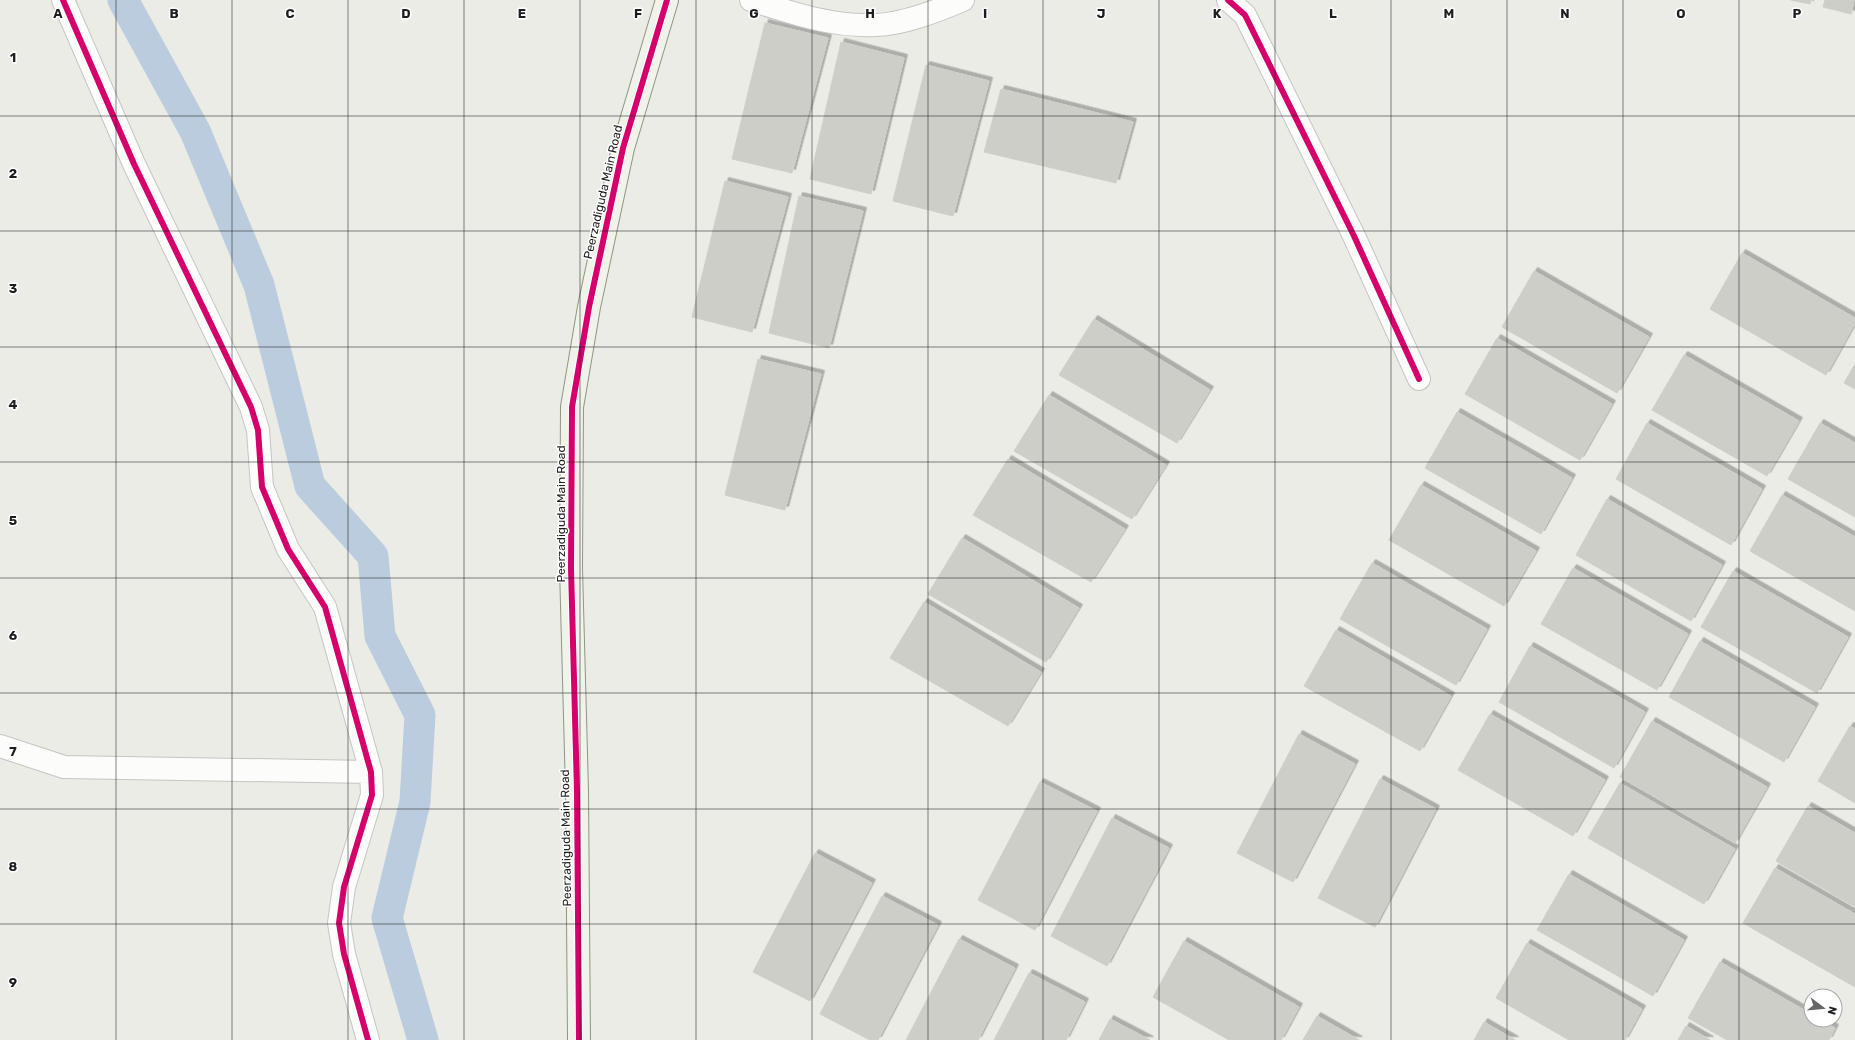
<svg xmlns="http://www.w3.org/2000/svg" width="1855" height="1040" font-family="Rubik,sans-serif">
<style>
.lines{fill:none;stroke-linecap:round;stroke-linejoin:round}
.canal{stroke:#baccde;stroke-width:31}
.building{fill:#cecec9;stroke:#cfcec7;filter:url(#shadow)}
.street-casing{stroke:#c5c5c2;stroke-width:24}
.secondary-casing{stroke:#8e967f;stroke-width:24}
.street{stroke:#fcfcfb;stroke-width:22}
.secondary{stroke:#f0f3ea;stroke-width:22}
.cycleway-casing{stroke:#fff;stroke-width:8}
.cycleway{stroke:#d6006c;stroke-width:6}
.grid{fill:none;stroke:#1e1e1e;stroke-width:1;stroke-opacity:0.55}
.labels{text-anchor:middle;stroke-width:3;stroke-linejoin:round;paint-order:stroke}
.street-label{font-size:12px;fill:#1e1e1e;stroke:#fff}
.grid-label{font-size:13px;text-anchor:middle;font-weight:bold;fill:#1e1e1e;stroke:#fff;stroke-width:3;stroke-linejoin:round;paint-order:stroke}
</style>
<defs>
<filter id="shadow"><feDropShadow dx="3.5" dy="-3.5" stdDeviation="0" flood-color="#0004"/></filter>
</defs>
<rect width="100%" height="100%" fill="#ecece6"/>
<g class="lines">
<path class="canal" d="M123,0l72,131 64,154 51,201 63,70 7,80 40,79 -5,87 -28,116 36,122"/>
</g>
<path class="building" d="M1791,0h20l-1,4z
M1825,0h29l-3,14 -28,-7z
M765,23l63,15 -36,135 -60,-14z
M841,42l63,16 -33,136 -61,-15z
M926,65l63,16 -36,135 -60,-15z
M1001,89l132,33 -17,61 -132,-31z
M725,181l63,16 -36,135 -60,-15z
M799,196l64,15 -34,137 -60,-15z
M1742,253l113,65v5l-29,52 -116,-66z
M1534,271l115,66 -32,56 -115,-66z
M1094,319l116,71 -33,53 -118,-68z
M1497,338l115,66 -32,56 -115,-66z
M1684,355l115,66 -32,55 -115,-66z
M758,359l63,15 -36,136 -60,-15z
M1855,364v25l-11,-6z
M1049,395l117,70 -34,54 -118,-68z
M1457,412l115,66 -31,56 -116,-66z
M1647,423l115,66 -31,56 -115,-66z
M1820,423l35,20v74l-67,-38z
M1008,459l117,70 -34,53 -118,-67z
M1421,485l115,66 -32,55 -115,-66z
M1782,495l73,42v74l-105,-60z
M1607,499l115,66 -31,56 -115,-66z
M962,538l117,70 -33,54 -118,-68z
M1372,563l115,66 -31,56 -116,-66z
M1573,568l115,66 -31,56 -116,-66z
M1733,571l115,66 -31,56 -116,-66z
M924,602l117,70 -33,54 -118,-68z
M1336,630l115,66 -31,55 -116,-65z
M1700,641l115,66 -31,55 -115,-65z
M1530,646l115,66 -31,56 -115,-66z
M1490,714l115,66 -32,56 -115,-66z
M1652,721l115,66 -32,56 -115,-66z
M1850,726l5,3v74l-37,-22z
M1299,734l56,30 -62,118 -56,-29z
M1380,779l56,30 -61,118 -57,-29z
M1040,782l57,29 -62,119 -57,-30z
M1620,783l115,66 -31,55 -116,-66z
M1808,806l47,27v74l-79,-46z
M1112,818l57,30 -62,118 -56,-30z
M815,853l57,30 -62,118 -57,-29z
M1775,868l80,46v73l-112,-64z
M1569,874l115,66 -31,56 -116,-66z
M882,896l56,29 -60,115h-8l-50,-26z
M959,939l56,29 -37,72h-72z
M1184,941l115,66 -18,33h-52l-76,-43z
M1527,943l115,66 -17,31h-56l-73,-42z
M1720,962l91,52v6h10l14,8 -6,12h-102l-39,-22z
M1029,973l56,29 -19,38h-72z
M1317,1016l42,24h-56z
M1110,1019l40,21h-51z
M1484,1022l31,18h-41z
M1686,1026l24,14h-32z"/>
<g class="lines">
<defs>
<path id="street" d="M63,0l71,164 117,243 7,23 4,57 26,62 37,58 46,165 1,23 -28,92 -5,36 5,31 24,86
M751,0c40,13 82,27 125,25 28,-1 61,-14 87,-25
M1228,0l17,15 109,221 65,143
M0,746l64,21 307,5"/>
<path id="secondary" d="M579,1040l-2,-249 -6,-223 1,-161 17,-100 34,-159 44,-148"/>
</defs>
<use href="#street" class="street-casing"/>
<use href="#secondary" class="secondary-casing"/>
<use href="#street" class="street"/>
<use href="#secondary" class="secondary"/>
<defs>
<path id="cycleway" d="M63,0l71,164 117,243 7,23 4,57 26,62 37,58 46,165 1,23 -28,92 -5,36 5,31 24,86
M1228,0l17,15 109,221 65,143
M579,1040l-2,-249 -6,-223 1,-161 17,-100 34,-159 44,-148"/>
</defs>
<use href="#cycleway" class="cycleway-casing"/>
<use href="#cycleway" class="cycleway"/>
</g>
<path class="grid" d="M116,0v1040M232,0v1040M348,0v1040M464,0v1040M580,0v1040M696,0v1040M812,0v1040M928,0v1040M1043,0v1040M1159,0v1040M1275,0v1040M1391,0v1040M1507,0v1040M1623,0v1040M1739,0v1040M0,116h1855M0,231h1855M0,347h1855M0,462h1855M0,578h1855M0,693h1855M0,809h1855M0,924h1855"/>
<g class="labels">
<g class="street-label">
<text transform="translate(603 192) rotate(-77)" y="4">Peerzadiguda Main Road</text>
<text transform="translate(561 514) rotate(-90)" y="4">Peerzadiguda Main Road</text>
<text transform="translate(566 838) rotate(-91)" y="4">Peerzadiguda Main Road</text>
</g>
</g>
<g class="grid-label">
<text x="58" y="18">A</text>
<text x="174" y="18">B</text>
<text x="290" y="18">C</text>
<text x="406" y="18">D</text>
<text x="522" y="18">E</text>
<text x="638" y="18">F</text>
<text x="754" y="18">G</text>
<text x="870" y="18">H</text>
<text x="985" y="18">I</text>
<text x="1101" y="18">J</text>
<text x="1217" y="18">K</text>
<text x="1333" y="18">L</text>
<text x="1449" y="18">M</text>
<text x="1565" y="18">N</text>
<text x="1681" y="18">O</text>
<text x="1797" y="18">P</text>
<text x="13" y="62">1</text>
<text x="13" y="178">2</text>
<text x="13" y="293">3</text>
<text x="13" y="409">4</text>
<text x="13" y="525">5</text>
<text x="13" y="640">6</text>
<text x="13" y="756">7</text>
<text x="13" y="871">8</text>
<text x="13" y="987">9</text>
</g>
<g transform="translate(1823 1008) rotate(106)"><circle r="19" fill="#ffffff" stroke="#a5a5a5"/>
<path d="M0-3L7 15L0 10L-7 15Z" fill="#666664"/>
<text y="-6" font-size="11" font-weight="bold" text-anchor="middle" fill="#1e1e1e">N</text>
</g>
</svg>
